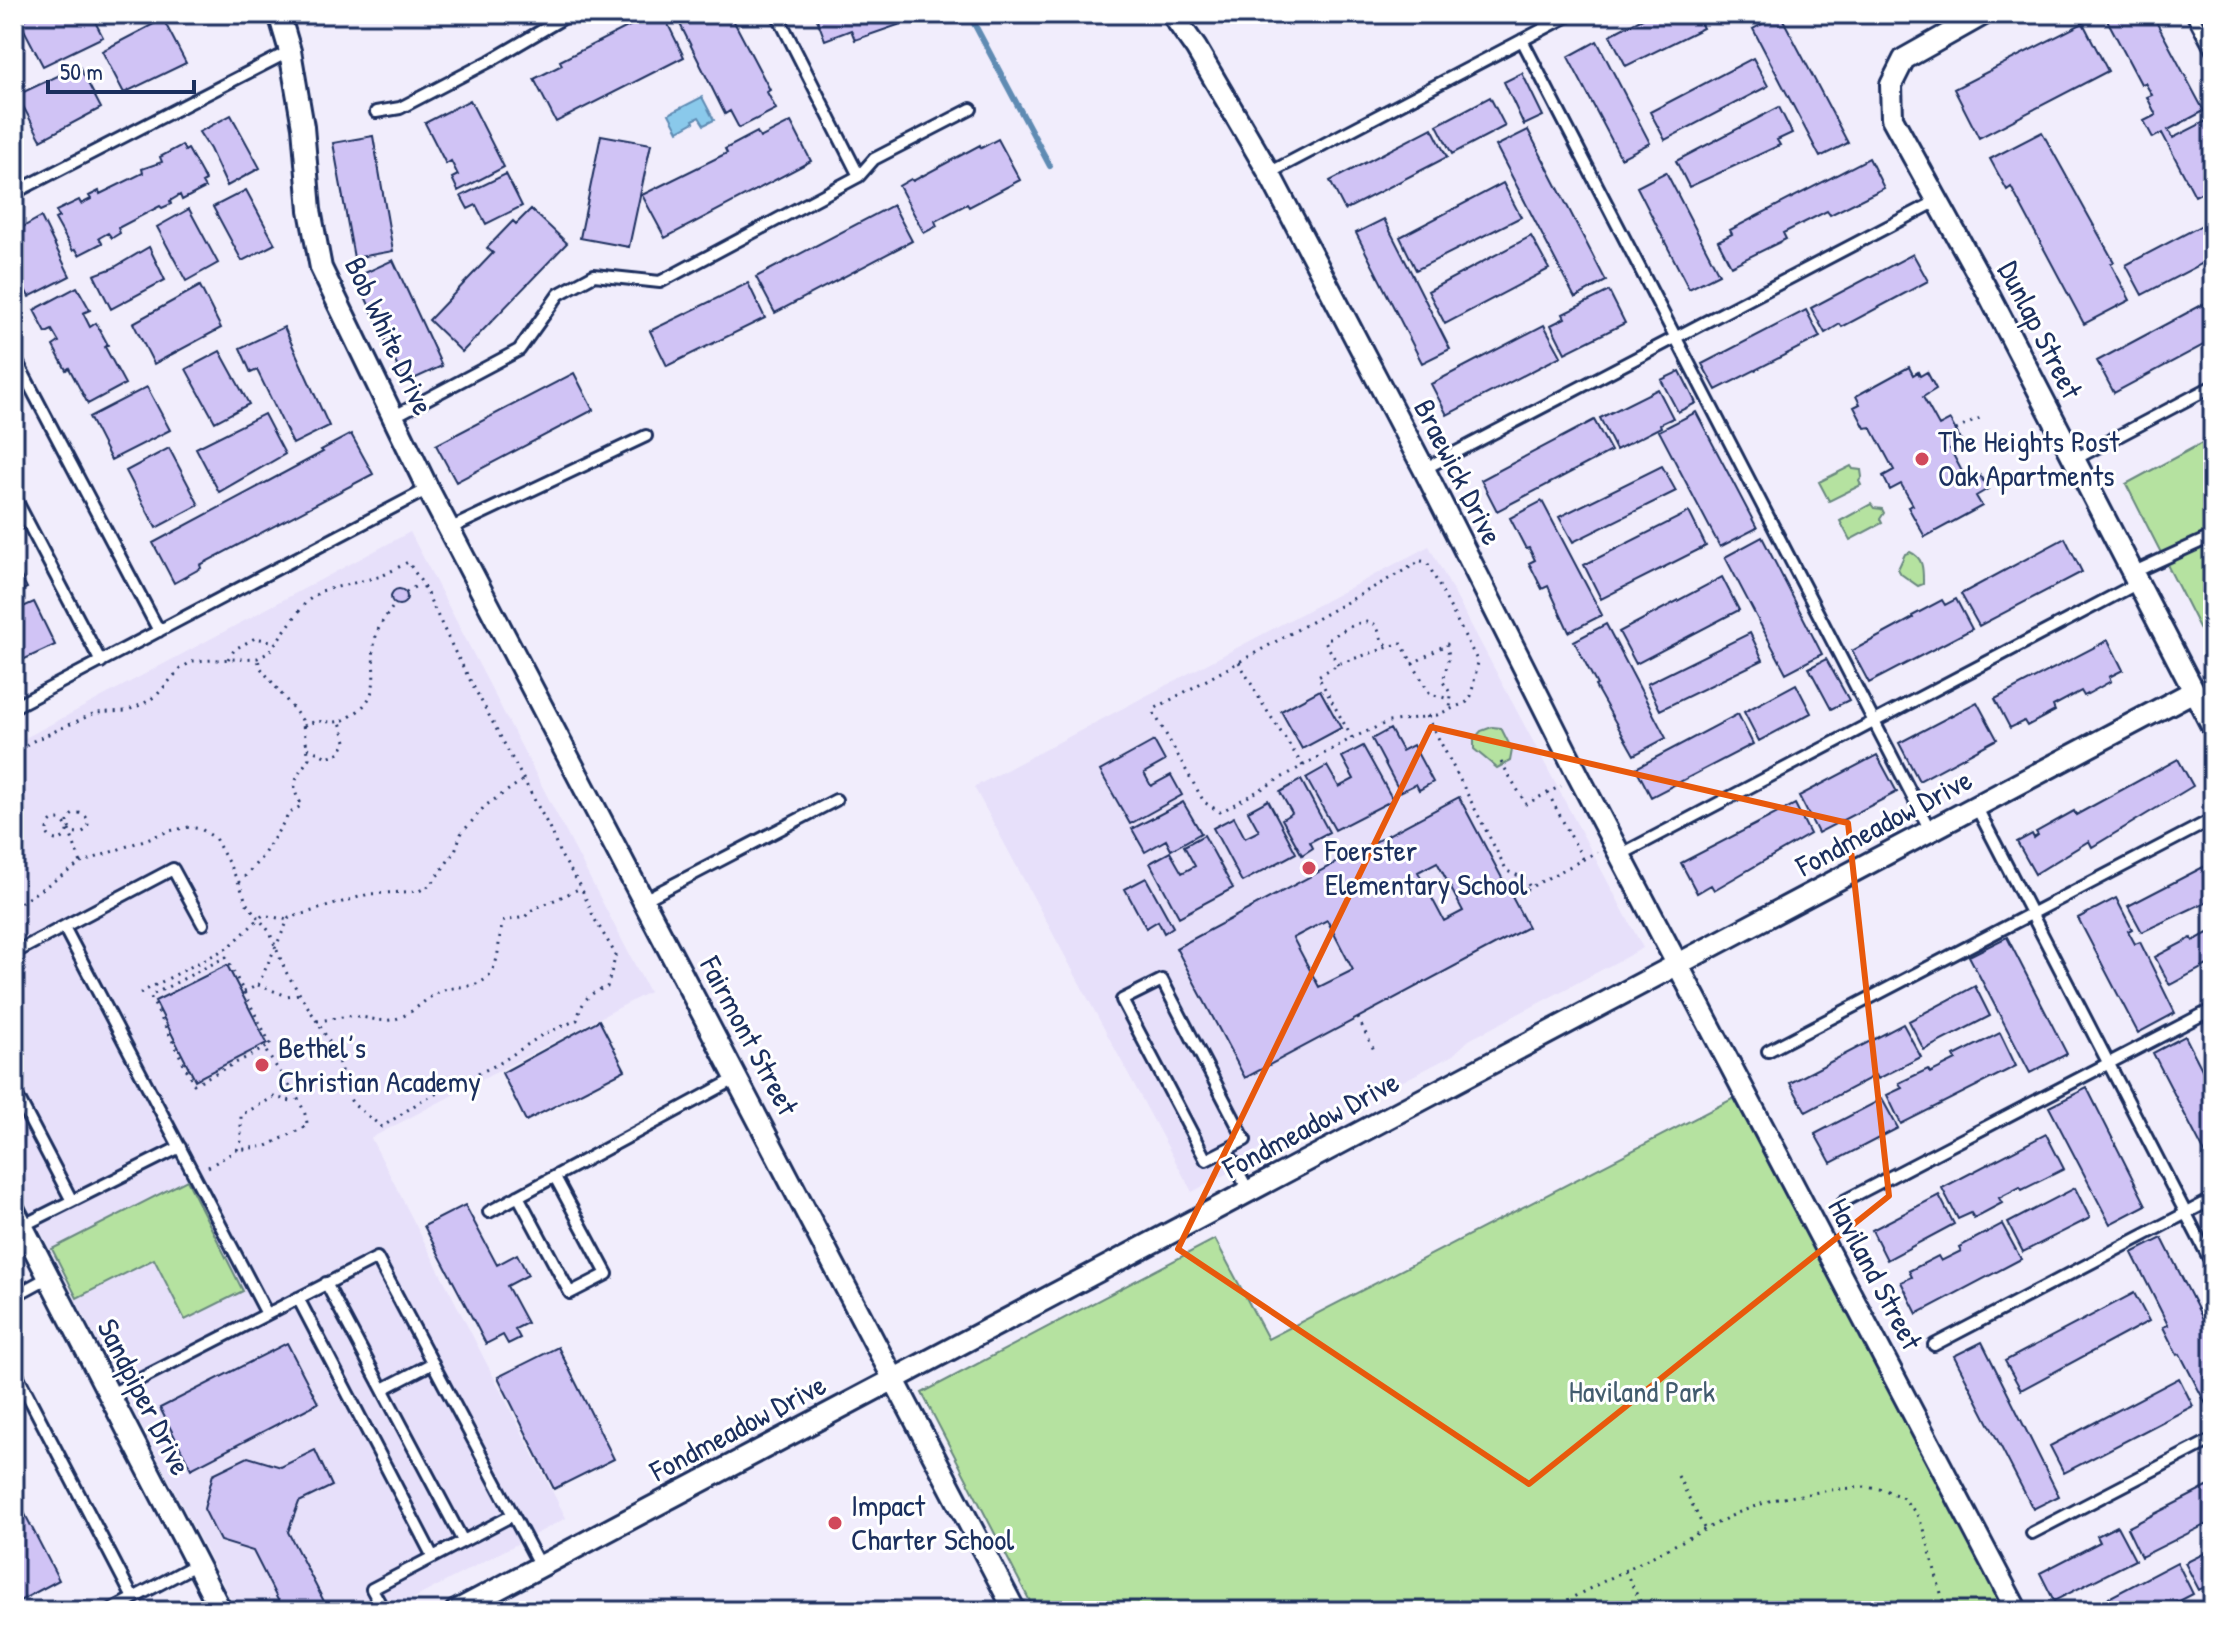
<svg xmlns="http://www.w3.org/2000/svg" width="2227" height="1625" font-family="'Patrick Hand',sans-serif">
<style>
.built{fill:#e7e0fa}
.green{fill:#b5e2a0;stroke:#68887f;stroke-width:2}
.water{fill:#8ac9eb;stroke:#5e8bb3;stroke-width:2}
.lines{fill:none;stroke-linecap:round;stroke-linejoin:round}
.stream{stroke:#5e8bb3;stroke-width:6}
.building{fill:#d0c3f5;stroke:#1b2f5e;stroke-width:2;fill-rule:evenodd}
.lane-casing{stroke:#1b2f5e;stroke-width:16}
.street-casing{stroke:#1b2f5e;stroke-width:26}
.path{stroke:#1b2f5e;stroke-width:3;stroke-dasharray:2 6;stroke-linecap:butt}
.lane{stroke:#fff;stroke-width:10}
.street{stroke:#fff;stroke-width:20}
.marked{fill:none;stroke:#e8590c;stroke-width:6;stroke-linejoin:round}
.poi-dot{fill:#d1495b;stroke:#fff;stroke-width:3}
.labels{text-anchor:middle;stroke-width:6;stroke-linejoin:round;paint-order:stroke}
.street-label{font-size:30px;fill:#1b2f5e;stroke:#fff}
.poi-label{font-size:30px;fill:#1b2f5e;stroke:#fff;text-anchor:start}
.park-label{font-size:30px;fill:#425c6e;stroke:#fff}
</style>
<rect width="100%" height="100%" fill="#f1edfc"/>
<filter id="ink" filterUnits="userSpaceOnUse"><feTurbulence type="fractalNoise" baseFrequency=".0125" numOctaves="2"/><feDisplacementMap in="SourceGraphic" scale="16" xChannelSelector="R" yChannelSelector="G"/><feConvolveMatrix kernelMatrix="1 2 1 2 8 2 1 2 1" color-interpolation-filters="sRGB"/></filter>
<g filter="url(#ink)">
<path class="built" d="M410,532l239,460 -278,146 195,380 -176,93h-153l-223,-431v-436z
M1429,546l214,402 -174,92 -16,15 -115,60 -19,3 -78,41 -13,14 -36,19 -218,-405z"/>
<path class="green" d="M2213,437v218l-87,-171z
M1851,466l2,3 8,1 1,7 -3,4 2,4 -32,16 -10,-19z
M1871,504l3,4 8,1 2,4 -4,6 2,4 -32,17 -10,-19z
M1910,552c14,6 13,18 13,32l-5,2 -17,-12 -3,-5 7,-15z
M1492,727l9,1 11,22 -2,11 -13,7 -23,-19v-10l7,-8z
M1734,1098l271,513h-970l-113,-218 293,-154 53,100z
M187,1180l56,111 -58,29 -31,-61 -77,39 -25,-49z"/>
<path class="water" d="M702,97l12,23 -10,5 -5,-8 -6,3 1,2 -16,9 -9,-17z"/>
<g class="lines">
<path class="stream" d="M969,14l81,152"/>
</g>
<path class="building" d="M36,14h55l12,23 -60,29 -23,-44z
M653,14h10l21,43 -128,65 -22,-43 28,-14 -2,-4z
M675,14h55l40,76 -3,2 9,17 -37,19 -9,-17 -5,3z
M815,14h108l1,2 -69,24 -4,-10 -26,10z
M1650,14h46l7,14 -77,38 -16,-31z
M1704,14h19l-15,8z
M1780,14l68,129 -28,14 -67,-128z
M2104,14h48l52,97 -36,19 5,8 37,-19 3,6v62l-18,9 -33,-63 -9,5 -9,-17 12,-6 -9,-18 5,-2 -7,-12 -4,1z
M163,19l23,44 -62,30 -22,-42z
M2083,23l25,48 -129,67 -25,-49z
M1597,41l53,102 -29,15 -53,-101z
M1753,58l15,28 -103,54 -15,-28z
M79,66l22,42 -60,32 -24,-45z
M1522,73l21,43 -19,9 -20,-43z
M1490,97l15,29 -53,28 -15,-29z
M470,100l34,67 -46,24 -6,-13 6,-3 -7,-14 -5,3 -21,-41z
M1779,107l13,26 -15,7 3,5 -91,42 -13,-26z
M231,115l29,53 -33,18 -17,-37 -11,-17z
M791,122l20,39 -146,77 -23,-43 85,-42 -2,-4 32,-17 3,6z
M1432,128l15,29 -102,53 -15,-29z
M1528,130l78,151 -31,17 -79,-152z
M2042,132l72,130 -3,2 19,36 -46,24 -73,-137 -4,3 -17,-31z
M601,135l50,9 -22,103 -49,-9z
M373,136l20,115 -39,7 -21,-115z
M998,139l22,41 -51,27 -2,-3 -32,17 2,5 -13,7 -25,-47 12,-7 2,2 67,-36 1,3z
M182,145l3,6 3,-2 18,32 -4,2 3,5 -23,12 -2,-5 -10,6 1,3 -9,4 -2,-2 -42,22 2,5 -8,5 -4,-5 -9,5 3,5 -23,12 -3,-6 -3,2 -18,-32 4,-2 -3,-6 23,-11 2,4 10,-5 -2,-3 10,-5 1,3 43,-21 -1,-4 20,-7 -2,-5z
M1869,158l15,30 -54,27 -3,-4 -44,22 3,6 -55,27 -13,-25 14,-7 -2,-4z
M1666,172l53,102 -30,15 -52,-102z
M506,174l16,32 -36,18 -10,-19 -8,4 -7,-13z
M1503,183l18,34 -105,53 -16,-33z
M246,190l29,54 -33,17 -29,-54z
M893,205l19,36 -137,72 -19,-36z
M189,209l29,54 -32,18 -29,-54z
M531,209l36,34 -105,109 -33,-32 64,-67 -6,-5 26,-27 3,3z
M41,217l29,59 -41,21 -15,-29v-36z
M1384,219l66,130 -28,14 -66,-130z
M2204,224l9,18v16l-71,37 -16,-30z
M1531,236l18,33 -104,55 -17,-33z
M149,247l16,33 -54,29 -17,-34 19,-7z
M1913,254l15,27 -86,46 -2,-3 -15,9 -14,-25z
M393,260l49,106 -37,17 -49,-106z
M748,283l17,35 -98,48 -17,-35z
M200,286l21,42 -67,36 -21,-41z
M77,287l13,23 -7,3 7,14 6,-4 12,22 -3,2 20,37 -37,20 -19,-36 -3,2 -13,-24 6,-4 -7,-12 -6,3 -12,-23z
M1609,291l16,32 -60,30 -14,-28 14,-7 -2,-4z
M2213,299v41l-99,53 -17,-32z
M1806,310l14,27 -104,53 -14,-26z
M1544,325l17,31 -114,59 -16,-31z
M284,327l45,99 -36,18 -36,-74 -6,3 -11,-25z
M220,351l29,53 -34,18 -29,-53z
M1909,367l4,8 5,-3 2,4 7,-4 9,17 -13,8 16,29 11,-6 12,22 -12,7 15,28 5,-3 2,4 7,-4 9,15 -12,7 6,10 -57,31 -17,-30 5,-2 -12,-21 -11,6 -7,-14 11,-6 -23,-43 -6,1 -11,-21 6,-3 -4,-8z
M1680,371l16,32 -18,9 -17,-32z
M574,373l19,37 -137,72 -20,-37z
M147,387l23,43 -59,30 -22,-43z
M1658,389l15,29 -13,6 1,3 -45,23 -16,-32z
M1696,412l61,116 -37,19 -61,-116z
M264,414l21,40 -66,38 -23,-44z
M1594,420l17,31 -114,60 -16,-31z
M351,434l22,40 -173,91 1,3 -27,15 -21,-40 170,-91 -2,-2z
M169,448l30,57 -43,23 -30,-57z
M1662,466l14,25 -103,51 -14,-25z
M1542,501l60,114 -33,17 -21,-46 -6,3 -13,-26 6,-3 -6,-12 -3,1 -16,-31z
M1689,512l17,34 -105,53 -17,-34z
M1762,537l60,117 -36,19 -61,-116z
M2065,538l17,34 -103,54 -18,-32z
M14,563l13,25 -13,6z
M1722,577l17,33 -103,54 -17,-32z
M391 597a8 8 0 1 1 16 0a8 8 0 1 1-16 0Z
M1956,599l16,30 -103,54 -17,-32 61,-33 -1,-2 30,-16 3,5z
M34,602l21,43 -41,19v-53z
M1606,624l60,114 -32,17 -39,-69 2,-1 -23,-44z
M1750,633l13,27 -103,50 -13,-26z
M2108,640l15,30 -14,7 2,4 -27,15 -3,-5 -28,15 2,5 -28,15 -3,-5 -14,7 -15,-29z
M1826,659l23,41 -18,9 -22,-41z
M1796,684l15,29 -52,28 -15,-29z
M1320,690l21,38 -39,21 -21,-38z
M1977,702l20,37 -78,42 -20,-38z
M1738,714l15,30 -102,53 -15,-29z
M1390,729l12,22 11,-6 20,37 -14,8 -3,-6 -16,8 -28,-53z
M1154,741l11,20 -21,12 7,13 20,-11 11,20 -52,29 -30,-53z
M1363,746l30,54 -58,30 -29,-52 21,-12 12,21 15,-8 -12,-22z
M1877,755l20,37 -79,41 -19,-37z
M2178,759l15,27 -101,61 -3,-6 -54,33 -18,-32 15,-8 2,4 4,-3 -2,-3 38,-21 2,4z
M1301,780l28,52 -19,10 3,6 -11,7 -20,-36 10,-6 -12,-21z
M1459,797l69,130 -283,151 -69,-130zM1437,862l26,49 -19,10 -26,-49zM1327,920l26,50 -34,17 -26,-49z
M1268,800l28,53 -54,29 -29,-54 21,-11 11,21 14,-7 -11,-20z
M1183,802l18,31 -30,17 -5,-10 -21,12 -13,-23z
M1795,804l15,30 -96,56 -3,-5 -14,8 -16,-30z
M1204,835l29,53 -54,29 -29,-54 20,-11 12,21 13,-7 -11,-20z
M2213,862v40l-3,-2 -68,32 -14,-26z
M1146,878l27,49 -9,6 -6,-12 -12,7 -21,-39z
M2116,898l16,31 -4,2 7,13 5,-2 35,71 -37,20 -60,-115z
M2213,930v32l-43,23 -15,-28 36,-19 2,3z
M2007,937l60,117 -37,19 -61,-117z
M227,965l40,78 -72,37 -40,-79z
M1975,986l15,30 -66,34 -15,-29z
M599,1020l26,50 -99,51 -24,-48z
M1903,1024l18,33 -43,22 -2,-4 -70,37 -16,-29z
M2000,1033l16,33 -115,58 -14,-29 15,-7 -3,-5 29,-14 2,4 26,-13 -2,-4z
M2185,1036l28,55v90l-6,-12 5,-2 -59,-114z
M2087,1088l59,117 -36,19 -61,-117z
M1882,1099l16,29 -67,35 -16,-29z
M2046,1134l18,35 -42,21 -2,-3 -21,11 3,5 -28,15 -3,-5 -13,6 -16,-31z
M2075,1188l15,30 -67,34 -15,-29z
M1939,1195l15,29 -67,36 -15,-30z
M465,1205l32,60 20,-11 11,21 -21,11 20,37 -12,6 5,9 -12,6 -5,-9 -17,9 -62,-118z
M2002,1224l19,35 -104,55 -16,-32 11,-5 -3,-6 29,-15 3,5 20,-10 -2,-4z
M2162,1238l51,101v71h-4l-29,-56 -3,1 -14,-28 5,-2 -36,-72z
M2134,1293l15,28 -128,69 -16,-29z
M1982,1342l77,154 -26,13 -79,-153z
M287,1343l31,60 -127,66 -31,-61z
M558,1347l56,112 -60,30 -56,-112z
M2179,1378l14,28 -129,67 -14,-27z
M315,1450l17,36 -33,16 -11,30 41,79h-62l13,-7 -27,-53 -33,-10 -16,-32 9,-35 35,-17 33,10z
M2213,1484v37l-72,36 -14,-29z
M14,1493l45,87 -45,24z
M2117,1526l18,34 -81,41 -14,-28 60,-31 -3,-6z
M2213,1549v34l-14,7 -14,-27z
M2177,1562l16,32 -33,17h-76z"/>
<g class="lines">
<defs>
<path id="lane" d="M777,14l82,162
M2192,14l21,39
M1522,40l409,792
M376,112l24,-4 90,-47 80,-47
M1269,173l303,-159
M14,193l276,-142
M14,356l145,275
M393,417l126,-67 40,-56 35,-19 66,7 199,-106 15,-17 97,-50
M2073,460l140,-74
M1424,469l513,-268
M14,496l87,166
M449,529l197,-93
M2132,573l81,-37
M14,707l414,-218
M1977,808l236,458
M1620,855l518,-272
M644,900l192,-100
M64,927l203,387
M14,953l159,-84 30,55
M1162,980l83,160 -39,20 -84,-160z
M1768,1051l445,-232
M14,1090l58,111
M1227,1150l22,42
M518,1196l52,97 37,-19 -52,-97
M1844,1201l369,-192
M489,1212l248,-134
M22,1226l158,-79
M326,1283l137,258
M14,1296l35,-19
M298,1298l135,259
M1934,1345l279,-146
M14,1369l119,229
M383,1389l50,-26
M109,1395l268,-137 163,308
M2032,1533l181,-94
M109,1611l88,-47
M384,1611l-12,-22 141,-74"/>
<path id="street" d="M279,14l11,37 13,76 7,83 11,58 107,221 587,1122
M1172,14l24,34 73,125 155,296 155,308 438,834
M1984,14l-80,45 -13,26 1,33 92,167 229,443
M14,1210l207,401
M456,1611l1738,-920"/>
</defs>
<use href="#lane" class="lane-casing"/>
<use href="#street" class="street-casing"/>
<path class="path" d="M1956,430l26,-13
M1421,561l6,1 51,100 -7,34 -4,6 -30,13 -49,7 -36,16 -126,71 -6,3 -16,-10 -50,-89 2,-5z
M406,592l14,-8
M228,659l7,-10 20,-11 21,4
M1239,662l23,41 41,63
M1412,664l35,-20 2,13 -6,25 8,12 -1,16
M1338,665l-13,-24c11,-6 37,-25 49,-17 7,6 4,16 14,21
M1427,716l80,155 17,7 6,9
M304,726c20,-11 28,3 47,-10 36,-23 16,-46 25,-80 3,-12 12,-22 19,-32
M1352,738l-34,-62 23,-13 60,-20 29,51 19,5
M308,748l19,9 14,-5 5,-11 -6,-19
M14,756l17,-14 64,-29 31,-2 17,-7 14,-9 24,-27 12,-7 65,-3 10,-5 38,-51 15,-11 61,-15 26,-14 14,21 33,69 94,175 11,27 20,31 14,33 22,37 -9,32c-19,6 -25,14 -30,33l-35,15 -42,28 -79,38 -39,26 -29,-23 -6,-10 -7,-28 -12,-27 -42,-67 -17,-41 -22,-27 -8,-21 -24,-45 -14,-9 -12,-2 -20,4 -88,32 -67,44
M1501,762l25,42 35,-18
M1548,793l35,66
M68 823a10 10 0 1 1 20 0a10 10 0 1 1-20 0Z
M47 830a10 10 0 1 1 20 0a10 10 0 1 1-20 0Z
M69,830l12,33
M239,883l23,-26 27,-43 13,-9c-14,-20 -5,-28 7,-47l-7,-38 -42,-53 -2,-8
M1512,897l85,-45
M226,957l45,88 -77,39 -44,-88z
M258,985l29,11 13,-2
M244,992l14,-7 31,-67 80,-24 50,-3 12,-6 24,-34 6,-17 24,-28 38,-26
M140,993l89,-46 34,-32 25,5
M1358,1018l16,32
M317,1021c12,-1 25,-5 37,-5 13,1 24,6 37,4 21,-4 30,-19 48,-28 19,-9 43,0 54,-23 8,-15 4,-33 11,-48l21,-4 5,-6 51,-23
M237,1150l4,-9v-26l33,-18 22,5
M208,1167l29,-17 30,-4 40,-20c1,-22 -32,-58 -43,-78
M1678,1476l27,54
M1625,1571l20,40
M1546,1611l191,-98 35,-13 58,-10 35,-3 20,3 18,8 13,15 8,16 19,72 5,10"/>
<use href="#lane" class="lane"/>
<use href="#street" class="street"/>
</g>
</g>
<path class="marked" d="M1431,727l417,96 41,373 -360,288 -351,-235z"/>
<g class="poi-dot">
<circle cx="1922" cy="459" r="8"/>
<circle cx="1309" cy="868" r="8"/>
<circle cx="262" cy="1065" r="8"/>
<circle cx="835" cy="1523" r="8"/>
</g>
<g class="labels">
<g class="street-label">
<text transform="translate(2040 330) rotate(63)" y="10">Dunlap Street</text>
<text transform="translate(389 336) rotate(65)" y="10">Bob White Drive</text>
<text transform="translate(1458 472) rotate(63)" y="10">Braewick Drive</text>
<text transform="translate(1884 823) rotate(-28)" y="10">Fondmeadow Drive</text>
<text transform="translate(749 1036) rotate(62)" y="10">Fairmont Street</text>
<text transform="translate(1311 1125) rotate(-28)" y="10">Fondmeadow Drive</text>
<text transform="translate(1875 1274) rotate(62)" y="10">Haviland Street</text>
<text transform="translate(144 1397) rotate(63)" y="10">Sandpiper Drive</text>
<text transform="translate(738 1428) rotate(-28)" y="10">Fondmeadow Drive</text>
</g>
<g class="poi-label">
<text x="1938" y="452">The Heights Post<tspan x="1938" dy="34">Oak Apartments</tspan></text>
<text x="1325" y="861">Foerster<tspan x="1325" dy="34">Elementary School</tspan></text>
<text x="278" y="1058">Bethel’s<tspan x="278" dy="34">Christian Academy</tspan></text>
<text x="851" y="1516">Impact<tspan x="851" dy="34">Charter School</tspan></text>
</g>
<g class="park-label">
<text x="1642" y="1402">Haviland Park</text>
</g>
</g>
<rect width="2227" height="1625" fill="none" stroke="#fff" stroke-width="48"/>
<rect x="24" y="24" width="2179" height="1577" fill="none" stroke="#1b2f5e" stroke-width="3" filter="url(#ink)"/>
<path d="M48 80v12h146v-12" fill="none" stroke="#1b2f5e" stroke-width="4"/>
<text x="60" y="80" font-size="24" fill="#1b2f5e" stroke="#ffffff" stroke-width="6" paint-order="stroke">50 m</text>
</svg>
